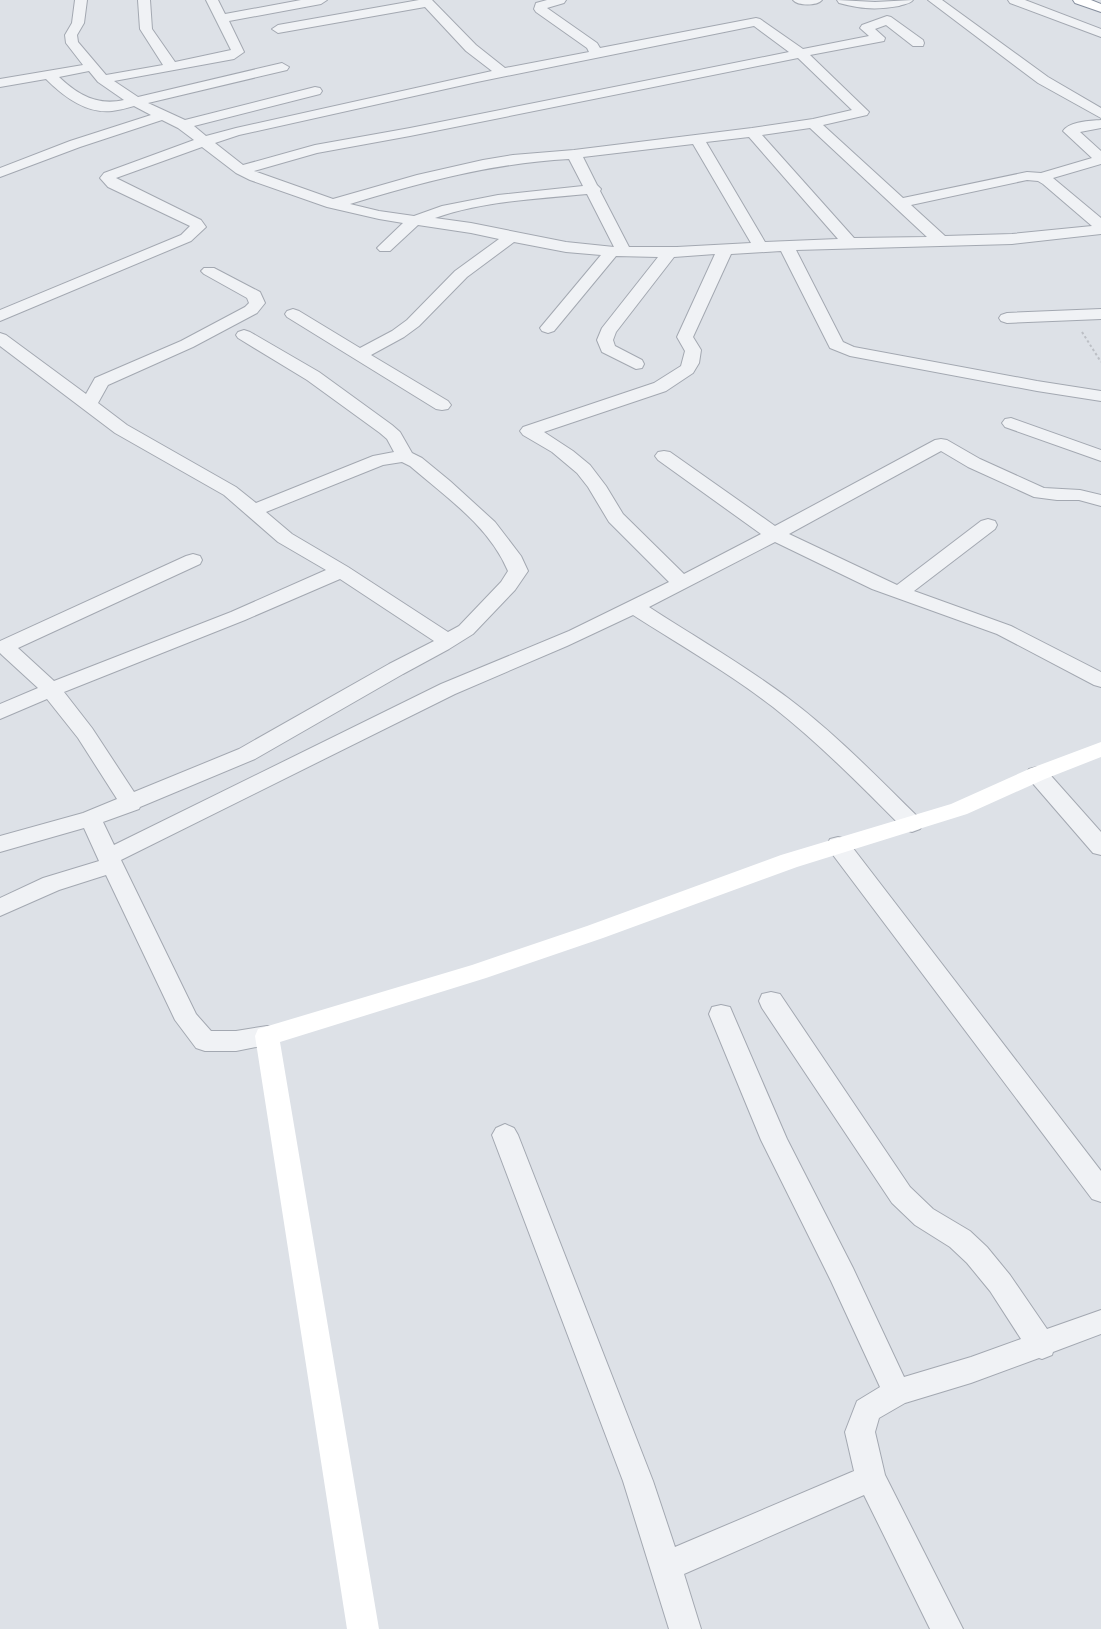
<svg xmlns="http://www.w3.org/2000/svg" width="1101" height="1629" font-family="'Alegreya Sans',sans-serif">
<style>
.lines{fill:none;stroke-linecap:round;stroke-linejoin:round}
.street-casing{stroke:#a3a8b1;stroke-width:2}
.highway-casing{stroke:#858e9d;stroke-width:2}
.path{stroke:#bcbfc5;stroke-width:2;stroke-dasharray:2.5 2.5;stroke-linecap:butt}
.street{fill:#f0f2f5;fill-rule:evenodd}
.secondary{fill:#fff;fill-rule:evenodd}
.highway{fill:#fff;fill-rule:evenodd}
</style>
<rect width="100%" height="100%" fill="#dde1e7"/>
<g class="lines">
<defs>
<path id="street" d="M75,0h12l-3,23 -7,12 1,7 28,33 57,-10 -23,-36 -2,-29h12l2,29 23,33 56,-12 -25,-50h12l7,14 76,-14h26l-6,4 -92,17 15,31 -10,7 -120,22 24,16 144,-34 7,4 -2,3 -139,33 37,17 130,-33 5,1 2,3 -2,3 -126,32 12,10 30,-8 256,-57 -26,-20 -41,-44 -147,26 -6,-4 6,-4 141,-25h13l44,45 29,23 84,-16 -2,-4 -51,-36 -2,-3 2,-6 11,-3h19l-2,3 -17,5 50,35 3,5 156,-30 4,1 43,30 66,-13 -9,-8 2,-3 25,-9 4,1 32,23 1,3 -1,3h-10l-27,-21 -11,4 10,9 -1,3 -74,14 59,57 -2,3 -44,10 80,73 124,-26 14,1 51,-15 -29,-27c7,-10 27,-10 38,-11v8l-21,4 21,19v13l-48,14 48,40v16l-89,10 -216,6 47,92 11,5 183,34 64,10v10l-64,-10 -187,-35 -20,-8 -49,-97 -50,3 -38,83 8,13 -2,13 -6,10 -27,18 -122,41 29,19 17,14 16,21 17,28 61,60 77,-40 -103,-74 -3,-4 3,-4 6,-1 6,1 105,74 160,-86 6,-1 6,1 33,19 64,29 36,2 21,5v11l-22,-6h-22l-23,-3 -66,-30 -27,-16 -152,83 108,51 84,-64 7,-2 7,2 2,4 -2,4 -81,62 97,35 90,46v15l-7,-2 -97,-51 -125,-45 -97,-47 -126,65c46,30 95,58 139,91 48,36 89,79 132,121l3,5 -3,5 -8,3 -8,-3c-42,-42 -84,-85 -131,-122 -44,-34 -93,-62 -140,-92l-66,31 -112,48 -334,166 75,154 15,17h25l31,-5 9,3 3,7 -3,7 -40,8h-31l-9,-3 -21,-28 -69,-145 -47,15 -59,26v-18l43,-20 56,-17 -15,-33 -84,24v-16l83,-23 34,-14 -39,-61 -31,-39 -47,20v-15l38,-16 -36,-33 -2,-2v-12l186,-85 7,-2 7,2 2,4 -2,4 -182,84 36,33 177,-69 95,-42 -48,-28 -54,-47 -109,-62 -115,-87v-13l6,2 80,59 9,-16 86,-37 64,-34 4,-4 -2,-5 -43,-24 -3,-3 3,-3h10l46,24 5,11 -8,10 -64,34 -85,38 -10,18 29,22 109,62 20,16 117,-47 21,-4 -7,-13 -7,-6 -73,-53 -69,-42 -2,-3 2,-3 6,-2 6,2 69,40 73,53 8,7 12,21 10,5 28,23 45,41 26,34 7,15 -13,19 -42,44 -24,15 -46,25 -148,85 -115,48 -1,2 -36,13 11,23 327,-161 128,-53 100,-49 -60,-60 -21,-35 -11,-14 -25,-21 -29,-17 -3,-4 3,-4 131,-44 27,-17 4,-15 -8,-14 38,-83 -41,3 -58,75 -3,8 2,6 27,14 2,4 -2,4 -6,1 -34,-17 -5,-12 5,-12 56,-71 -42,-1 -62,75 -6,2 -6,-2 -2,-3 61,-73 -35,-3 -52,-10 -47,35 -48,49 -15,11 -33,18 77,46 3,4 -3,4 -6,1 -6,-1 -149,-92 -2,-3 2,-3 6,-2 6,2 61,37 32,-17 15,-11 48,-49 44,-32 -28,-6 -53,-8 -28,26h-10l-3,-3 3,-3 23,-22 -24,-4 -52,-12 -77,-27 -14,-7 -34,-26 -86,31 85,42 5,7 -15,14 -191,80v-11l181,-75 9,-9 -82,-39 -8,-9 4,-5 90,-33 -16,-12 -16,-8 -82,27 -80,30v-9l70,-27 81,-26 -17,-9c-7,2 -14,4 -22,5 -26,3 -49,-15 -66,-32l-46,8v-8l83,-14 -17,-22 -1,-8 7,-12zM754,26l35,26 -379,76 -95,17 -72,20 -28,-22 24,-8 238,-53zM798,58l54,52 -39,9 -61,9 -178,22 -61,5 -30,5 -66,15 -84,24 -79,-28 63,-18 93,-17zM89,71l9,11 26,18c-27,6 -46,-5 -65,-23zM810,128l117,109 -73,1 -92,-103zM749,137l89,102 -73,3 -59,-100zM693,144l58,99 -74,4h-48l-29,-56 1,-2 -4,-4 -14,-28zM569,159l14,27 -85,9 -56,11 -28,10 -35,-5 -29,-7c72,-22 144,-41 219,-45zM1027,180l11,1 5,3 49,42 -80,8 -67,2 -34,-31zM587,194l27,53 -48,-5 -95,-19 -36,-5c48,-17 101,-19 152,-24zM402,462l8,4c36,31 79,60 98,105l-7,11 -42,44 -11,6 -100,-65 -56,-33 -26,-22 117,-47zM340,579l94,62 -45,23 -150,85 -105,43 -42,-64 -28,-36 181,-72z
M793,0h29c-5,6 -24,6 -29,0z
M837,0l38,2 38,-2c-3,4 -9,4 -14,6 -22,4 -39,3 -60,-3z
M928,0h14l106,77 53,31v10l-63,-35z
M1008,0h17l76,29v8l-91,-34z
M1101,309v10l-94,4 -6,-2 -2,-3 2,-3 6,-2z
M1011,418l90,32v11l-96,-34 -3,-4 3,-4z
M1037,767l8,2 56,63v23l-8,-2 -64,-74 -3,-5 3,-5z
M838,837l8,2 255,332v31l-9,-3 -262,-348 -3,-6 3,-6z
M771,992l9,2 130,193 23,22 37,22 17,16 23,28 37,54 54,-19v24l-48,18 -1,3 -10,4 -3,-1 -68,25 -66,20 -26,15 -4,14 10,43 78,154h-33l-66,-134 -180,79 17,55h-32l-46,-148 -131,-346 4,-7 9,-4 9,4 4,7 135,346 22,66 179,-76 -9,-39 12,-31 23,-14 -49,-106 -70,-141 -52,-126 3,-7 9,-2 9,2 3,7 54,125 66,129 51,109 67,-20 50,-18 -31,-48 -23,-28 -17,-16 -35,-22 -23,-22 -130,-195 -3,-7 3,-7z"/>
<path id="highway" d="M1073,0h18l10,4v8l-26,-9z"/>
</defs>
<use href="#street" class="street-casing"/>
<use href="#highway" class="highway-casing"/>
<path class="path" d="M1082,332l19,30"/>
<use href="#street" class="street"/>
<path class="secondary" d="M1101,742v15l-56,22 -78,35 -170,53 -194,71 -117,40 -206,64 99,587h-32l-92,-593 3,-7 214,-64 115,-39 194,-71 170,-51 78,-35z"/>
<use href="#highway" class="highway"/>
</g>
</svg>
